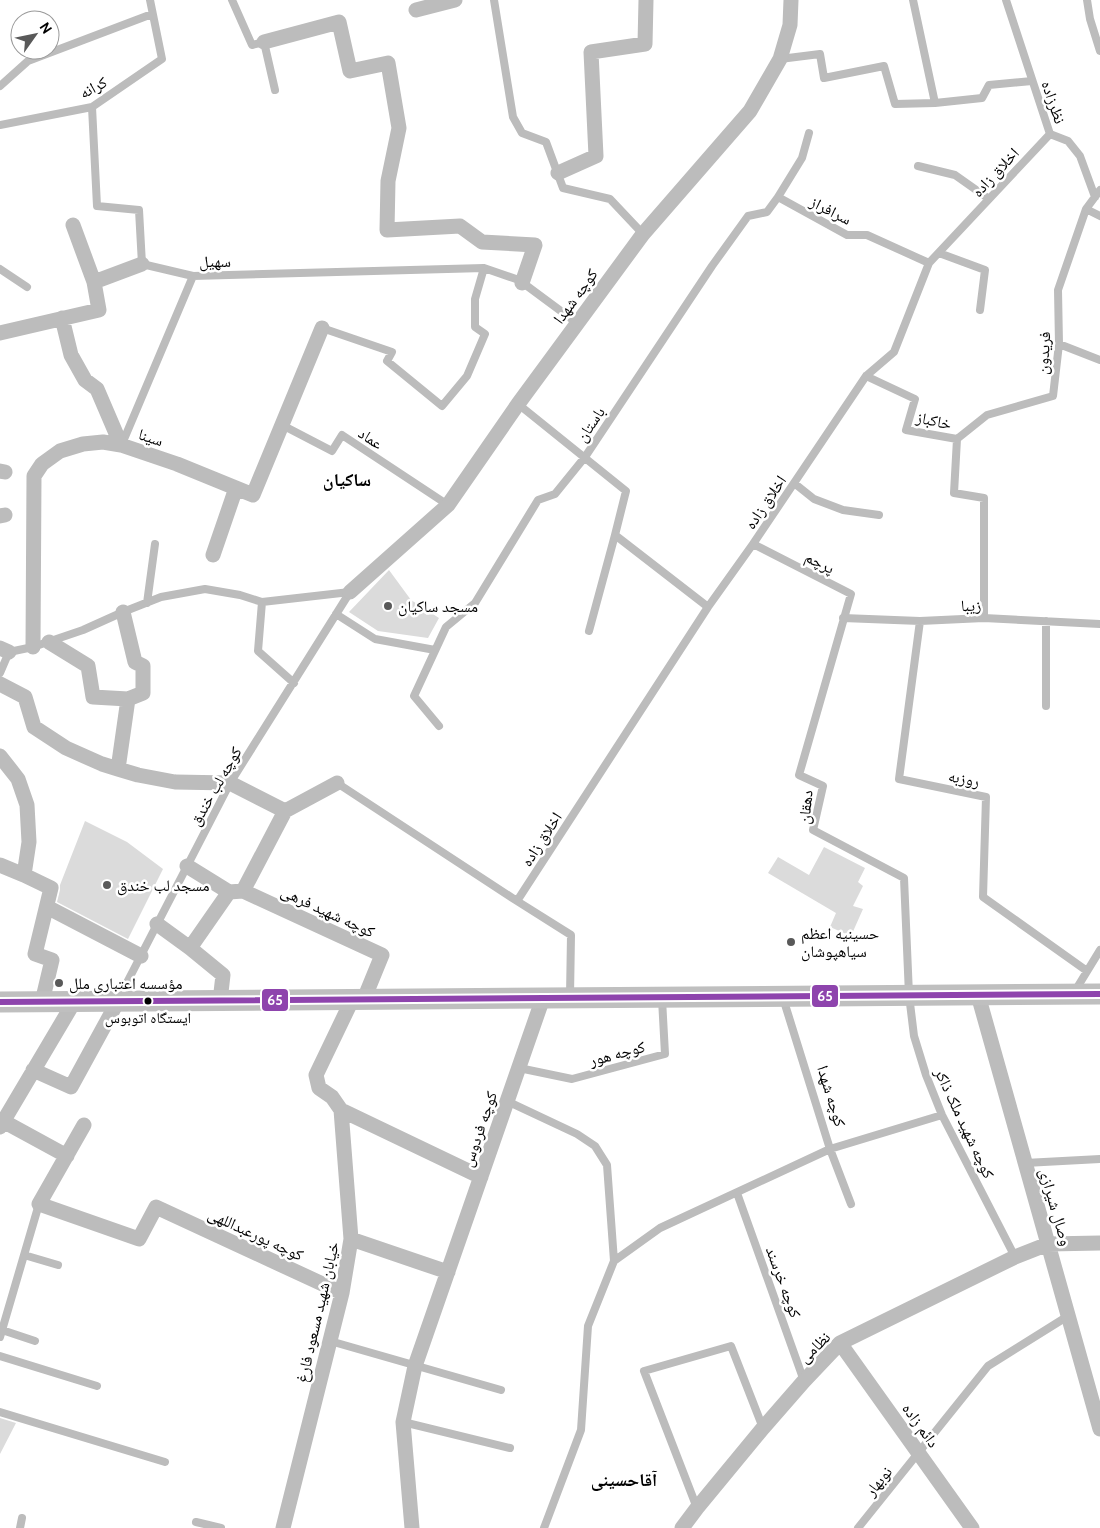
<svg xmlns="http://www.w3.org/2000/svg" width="1100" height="1528" font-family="Cabin,'Noto Naskh Arabic',sans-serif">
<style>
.building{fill:#dbdbdb}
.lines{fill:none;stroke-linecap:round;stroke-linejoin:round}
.lane{stroke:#bcbcbc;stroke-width:8}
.street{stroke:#bcbcbc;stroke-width:15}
.secondary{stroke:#bfbfbf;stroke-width:21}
.bus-1-casing{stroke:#fff;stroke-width:10}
.bus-1{stroke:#8e44ad;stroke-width:6}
.poi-dot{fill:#595959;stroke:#fff;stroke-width:2}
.bus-dot{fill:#000;stroke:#fff;stroke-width:2}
.labels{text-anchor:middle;stroke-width:5;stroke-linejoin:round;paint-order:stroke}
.bus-label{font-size:15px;fill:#000;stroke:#fff}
.street-label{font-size:16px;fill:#000;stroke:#fff}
.poi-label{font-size:16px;fill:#000;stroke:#fff;text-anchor:start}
.neighbourhood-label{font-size:18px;font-weight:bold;fill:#000;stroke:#fff}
.line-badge{stroke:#fff;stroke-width:2}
.badge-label{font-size:14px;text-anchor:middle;font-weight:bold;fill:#fff}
</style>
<rect width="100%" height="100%" fill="#fff"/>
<path class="building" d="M389,570l22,30 28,18 -11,20 -50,-7 -29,-19z
M85,821l42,21 36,27 -35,70 -71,-37 3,-12v-5z
M824,847l41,21 -7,14 5,4 -10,20 10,3 -12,27 -21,-9 6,-14 -68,-40 10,-16 31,18z
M0,1418l16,5 -16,31z"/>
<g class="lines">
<path class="lane" d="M232,0l20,45 12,-3 11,48
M494,0l19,117 9,16 24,9 17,46 47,11 33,35
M913,0l22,103
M1006,0l44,134 18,7 12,15 15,41
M1087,0l3,19 10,32
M780,59l40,-5 4,24 60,-12 11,38 40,-1 47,-5 7,-13 43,-4
M0,86l28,-25 124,-47
M92,107l5,99 42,4 3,54 51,12 291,-8 35,12 58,43
M0,125l92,-18 70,-48 -12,-59
M918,166l37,9 34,24
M778,197l69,38h20l62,28
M1086,209l14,7
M939,253l46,17 -5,40
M0,269l27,18
M322,328l70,24 -5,9 55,45 25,-30 18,-42 -10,-7v-28l9,-31
M1059,344l41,16
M866,376l49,23 -9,31 51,9 -3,54 30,5v120
M518,404l108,87 -11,44 93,72
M282,425l50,26 10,-16 106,70
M957,439l30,-24 66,-19 6,-52 -1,-54 28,-81 14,-19
M122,444l71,-168
M794,483l20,16 29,11 36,5
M753,544l98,50 -52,181 24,11 -10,44 91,48 5,117 5,41 12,39 16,40 73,142
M262,602l-4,49 36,32
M147,603l8,-59
M336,614l39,25 60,11
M843,618l77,3 64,-3 116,6
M920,621l-21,158 87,18 -3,100 104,74
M1046,621v85
M589,631l26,-96
M0,673l9,-21 24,-5 50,-17 40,-18 38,-15 44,-8 35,6 22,7 88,-10
M439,726l-25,-30 32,-69 29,-24 63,-103 17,-6 30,-37 127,-191 36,-50 19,-4 11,-15 24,-39 7,-25
M337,783l180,118 54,34 -1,61
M517,901l191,-294 45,-63 113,-168 28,-24 35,-89 121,-129
M1075,991l25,-41
M119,998l111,-215 120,-191
M783,998l47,151 21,55
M519,1068l53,11 93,-25 -3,-55
M507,1101l70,33 18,12 12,19 7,96 -26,65 -7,104 -37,98
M1025,1163l75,-4
M737,1193l67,188
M24,1255l34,10
M614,1261l46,-33 170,-79 112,-34
M2,1330l33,11
M0,1337l39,-133
M330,1341l171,49
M0,1356l97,30
M0,1412l165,50
M403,1422l107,26
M697,1508l-53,-137 87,-25 32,82
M196,1522l25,6
M20,1528l2,-10
M858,1528l130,-162 80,-50"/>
<path class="street" d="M416,10l39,-10
M264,42l75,-20 11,49 38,-8 11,65 -11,53 -1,49 73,-4 22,16 53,3 -13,38
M558,173l38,-17 -5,-104 54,-8 1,-44
M73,225l21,57
M62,318l9,37 14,25 12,9 24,56
M0,333l99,-23 -5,-28 48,-18
M0,471l5,1
M0,516l5,-1
M213,555l23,-67
M350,592l98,-87 70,-101 125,-170 107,-123 30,-52 10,-34 1,-25
M123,612l12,50 8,4v27l-15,6
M49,642l39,24 5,31 35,2 -10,70
M33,647l1,-171 8,-12 18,-13 23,-7 20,-2 18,3 56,19 76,31 69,-167
M0,648l9,4
M0,684l25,13 9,30 32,21 36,16 16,5 20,6 37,7 55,1 55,28 52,-28
M0,756l18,23 9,26 2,37 -5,33 -24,-10
M187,866l42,26
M24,875l27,13 -16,66 17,6 -10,42
M243,891l139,64 -18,44
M47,907l94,49
M157,924l33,24
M978,995l122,434
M220,1001l3,-26 -33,-27 39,-56 14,-1 42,-80
M33,1070l38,17 47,-86
M341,1110l140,67
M3,1121l64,35
M84,1125l-45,79 100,35 17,-32 186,86
M0,1127l74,-125
M351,1239l97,33
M840,1343l132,185
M283,1528l59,-235 9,-54 -10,-129 -9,-13 -13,-9 -3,-13 36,-75
M412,1528l-9,-106 12,-56 128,-368
M682,1528l15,-20 66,-80 41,-47 36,-38 175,-86 33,-13 52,-1"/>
<path class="secondary" d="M0,1002l1100,-8"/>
<defs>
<path id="bus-1" d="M0,1002l1100,-8"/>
</defs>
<use href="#bus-1" class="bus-1-casing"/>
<use href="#bus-1" class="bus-1"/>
</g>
<g class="poi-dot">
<circle cx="388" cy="606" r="5"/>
<circle cx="107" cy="885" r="5"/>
<circle cx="791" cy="942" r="5"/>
<circle cx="59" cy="983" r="5"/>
</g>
<circle class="bus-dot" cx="148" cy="1001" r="4.5"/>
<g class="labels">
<g class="bus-label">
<text x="148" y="1023">ایستگاه اتوبوس</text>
</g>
<g class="street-label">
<text transform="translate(93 87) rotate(-28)" y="6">کرانه</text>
<text transform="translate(1054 102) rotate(71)" y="6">نظرزاده</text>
<text transform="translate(995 172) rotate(-47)" y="6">اخلاق زاده</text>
<text transform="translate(831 210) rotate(27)" y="6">سرافراز</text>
<text transform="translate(215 261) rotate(-1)" y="6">سهیل</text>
<text transform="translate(575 296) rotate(-54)" y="6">کوچه شهدا</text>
<text transform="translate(1043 353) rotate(-86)" y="6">فریدون</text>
<text transform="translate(934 420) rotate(12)" y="6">خاکباز</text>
<text transform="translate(590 424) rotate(-56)" y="6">باستان</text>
<text transform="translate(151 437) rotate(18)" y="6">سینا</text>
<text transform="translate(371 438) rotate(33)" y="6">عماد</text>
<text transform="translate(765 502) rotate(-56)" y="6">اخلاق زاده</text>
<text transform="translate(820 562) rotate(27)" y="6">پرچم</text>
<text transform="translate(971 605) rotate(-2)" y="6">زیبا</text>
<text transform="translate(964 778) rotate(11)" y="6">روزبه</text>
<text transform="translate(215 786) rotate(-60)" y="6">کوچه لب خندق</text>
<text transform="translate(805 807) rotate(-84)" y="6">دهقان</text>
<text transform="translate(541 839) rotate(-57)" y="6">اخلاق زاده</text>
<text transform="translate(328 911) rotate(25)" y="6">کوچه شهید فرهی</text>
<text transform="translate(617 1053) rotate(-15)" y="6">کوچه هور</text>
<text transform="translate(832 1096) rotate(73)" y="6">کوچه شهدا</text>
<text transform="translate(965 1123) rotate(65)" y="6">کوچه شهید ملک ذاکر</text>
<text transform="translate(479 1129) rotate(-71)" y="6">کوچه فردوس</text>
<text transform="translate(1056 1207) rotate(74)" y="6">وصال شیرازی</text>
<text transform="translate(256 1234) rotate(25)" y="6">کوچه پورعبداللهی</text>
<text transform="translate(784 1282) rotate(70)" y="6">کوچه خرسند</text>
<text transform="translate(317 1312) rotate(-77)" y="6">خیابان شهید مسعود فارغ</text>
<text transform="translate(814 1347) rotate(-44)" y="6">نظامی</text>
<text transform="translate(921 1425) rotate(54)" y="6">دائم زاده</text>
<text transform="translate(878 1481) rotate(-51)" y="6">نوبهار</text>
</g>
<g class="poi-label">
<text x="398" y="612">مسجد ساکیان</text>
<text x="117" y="891">مسجد لب خندق</text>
<text x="801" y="939">حسینیه اعظم<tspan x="801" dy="18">سیاهپوشان</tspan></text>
<text x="69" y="989">مؤسسه اعتباری ملل</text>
</g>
<g class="neighbourhood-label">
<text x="347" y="486">ساکیان</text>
<text x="624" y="1486">آقاحسینی</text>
</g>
</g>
<g class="line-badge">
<rect x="811" y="984" width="28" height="24" rx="5" fill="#8e44ad"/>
<rect x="261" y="988" width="28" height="24" rx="5" fill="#8e44ad"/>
</g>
<g class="badge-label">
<text x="825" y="1001">65</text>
<text x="275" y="1005">65</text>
</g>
<g transform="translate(35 35) rotate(57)"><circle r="24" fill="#ffffff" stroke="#999999"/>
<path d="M0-4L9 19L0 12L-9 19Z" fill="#595959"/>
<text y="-8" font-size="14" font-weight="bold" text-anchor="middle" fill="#000000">N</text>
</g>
</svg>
